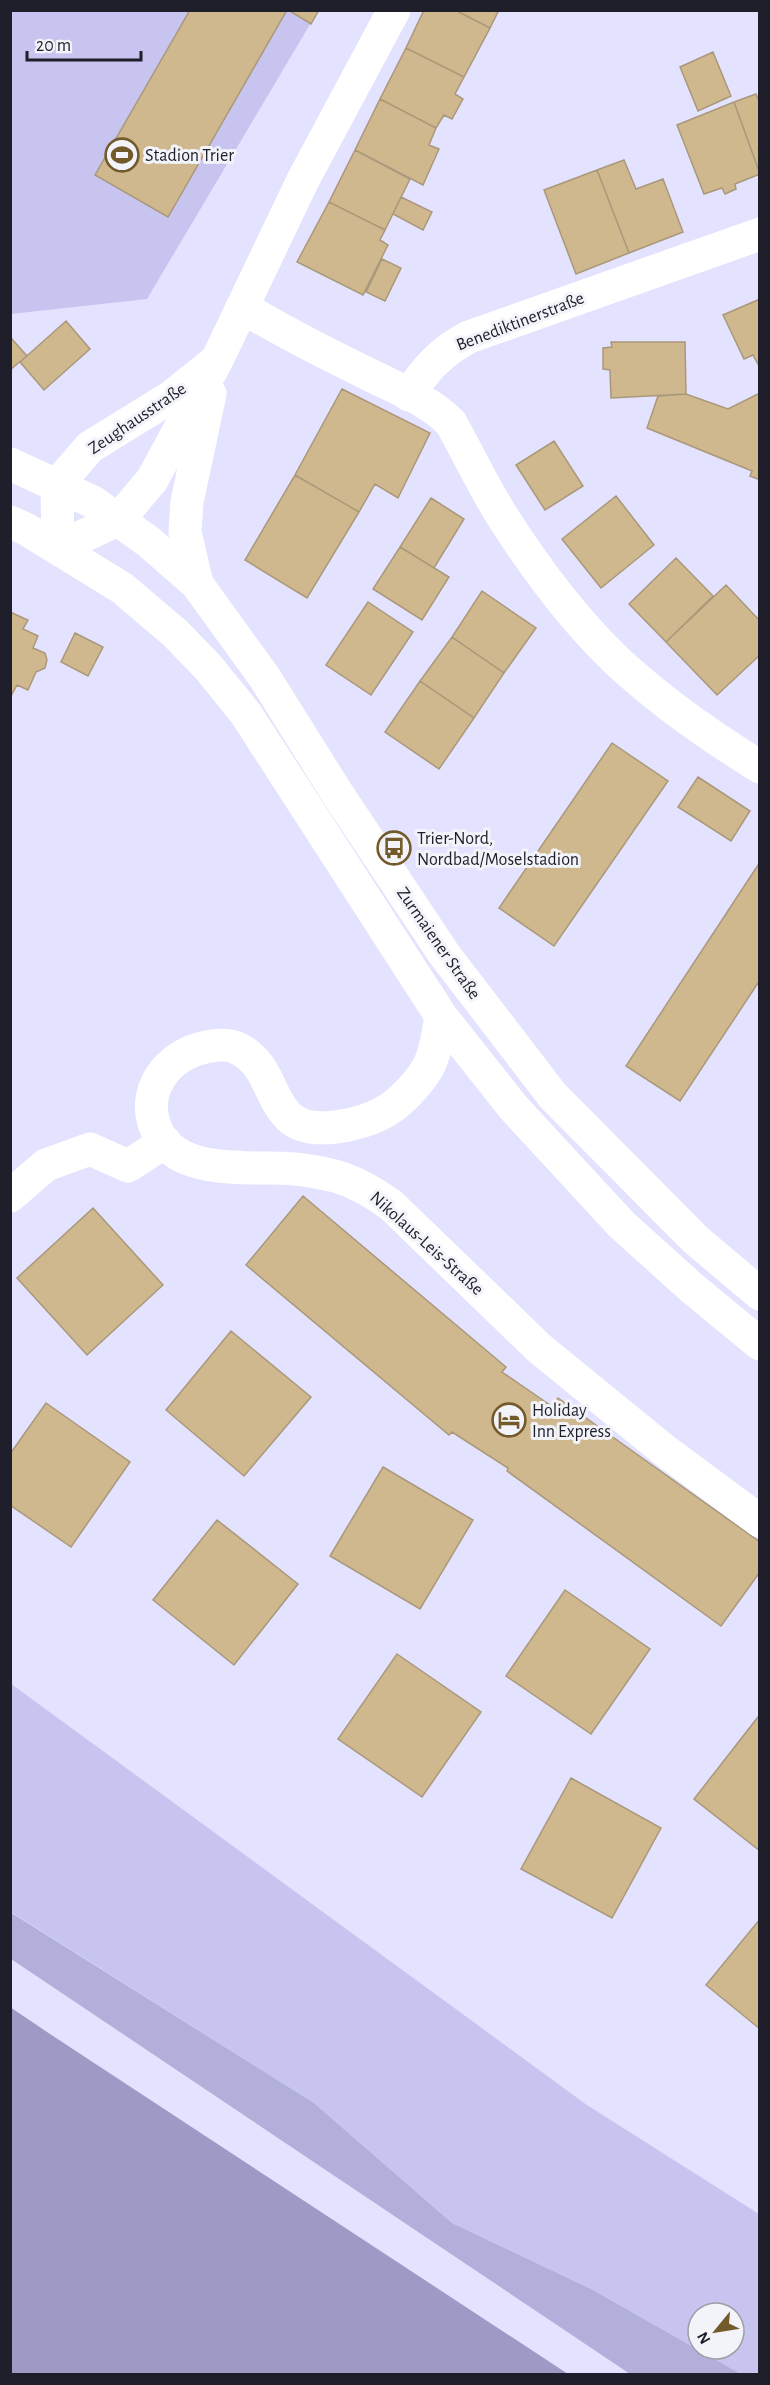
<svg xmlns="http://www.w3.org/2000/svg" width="770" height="2385" font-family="'Alegreya Sans',sans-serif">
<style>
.green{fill:#c7c5ef;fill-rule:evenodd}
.forest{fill:#b2b0db}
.water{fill:#9d9bc5}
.building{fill:#cfb78e;stroke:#aa987b;stroke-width:1.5}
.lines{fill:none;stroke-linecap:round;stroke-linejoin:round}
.minor{stroke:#fff;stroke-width:33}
.major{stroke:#fff;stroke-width:33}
.labels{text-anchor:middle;stroke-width:6;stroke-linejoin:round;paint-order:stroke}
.poi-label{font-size:18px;fill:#1f1f2b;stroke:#f3f3fa;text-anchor:start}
.street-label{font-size:18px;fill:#1f1f2b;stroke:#f3f3fa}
</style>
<rect width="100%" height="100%" fill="#e4e3ff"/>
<path class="green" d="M10,11h308l-171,288 -136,15z
M10,1683l577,422 172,109v160h-18l-148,-84 -141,-67 -138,-120 -303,-191zM698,2313h36v36h-36z"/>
<path class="forest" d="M10,1912l304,191 138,120 141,67 148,84h-111l-619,-415z"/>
<path class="water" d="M10,2007l40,27 518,340h-557z"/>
<path class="building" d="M190,10h97l-119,207 -73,-42z
M288,10h31l-8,14z
M424,10h31l35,18 -26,49 -58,-29z
M455,10h44l-9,18z
M406,48l58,29 -9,17 8,5 -11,20 -8,-4 -8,13 -56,-29z
M713,52l18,44 -33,15 -18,-44z
M756,94l4,9v71l-26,-72z
M380,99l56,29 -7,17 10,4 -16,36 -68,-35z
M734,102l26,72 -25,10 1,5 -11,5 -3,-6 -18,6 -27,-69z
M355,150l55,29 -25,51 -56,-28z
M624,160l12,29 27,-10 20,53 -54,21 -32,-83z
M597,170l32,83 -53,21 -32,-84z
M401,197l31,15 -9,18 -30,-16z
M329,202l56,28 -5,10 8,5 -25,50 -66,-33z
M382,259l19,9 -16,33 -19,-9z
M760,299v69l-7,-13 -9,4 -21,-44z
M66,321l24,28 -46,41 -24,-28z
M11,338l16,18 -17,14v-32z
M611,342h74l1,52 -75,4 -1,-28 -7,-1v-21l9,-1z
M342,389l88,44 -32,65 -23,-14 -16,28 -64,-37z
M760,393v87l-10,-4 2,-5 -105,-43 11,-32 28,-2 42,15z
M554,441l29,45 -38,24 -29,-45z
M295,475l64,37 -52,86 -62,-38z
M616,496l38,49 -53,43 -39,-49z
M431,498l33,21 -30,49 -34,-21z
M400,547l49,30 -27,43 -49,-31z
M676,558l37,38 -47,46 -37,-38z
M726,585l34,36v34l-43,40 -51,-53z
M482,591l54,37 -32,45 -52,-36z
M368,602l45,30 -42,63 -45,-30z
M10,612l18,8 -5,9 15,7 -5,12 12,5 2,7 -2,8 -9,4 -8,18 -11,-5 -7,13z
M75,633l28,14 -15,29 -27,-14z
M452,637l52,36 -30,45 -54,-37z
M420,681l54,37 -35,51 -54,-37z
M612,743l56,38 -114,165 -55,-38z
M698,777l52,34 -19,30 -53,-34z
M760,862v118l-80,121 -54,-35z
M303,1196l203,171 -4,5 51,35 5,-9 202,144v30l-39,54 -214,-155 1,-3 -56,-36 -3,3 -203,-170z
M93,1208l70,77 -76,70 -70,-77z
M231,1331l80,66 -67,79 -78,-66z
M46,1403l84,59 -59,85 -61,-42v-51z
M383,1467l90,53 -53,89 -90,-53z
M217,1520l81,64 -64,81 -81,-65z
M565,1590l85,59 -59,85 -85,-58z
M397,1654l84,58 -59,85 -84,-58z
M758,1717l2,2v132l-66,-52z
M571,1778l90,50 -49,90 -91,-49z
M760,1919v110l-54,-44z"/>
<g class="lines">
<path class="minor" d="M242,307c40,24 81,45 122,65 29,15 64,27 87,51 18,32 33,65 53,96 32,50 70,101 113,142 43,40 93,75 143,106
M217,360l-46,37 -81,50 -33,38 1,63 61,-29 33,-39 65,-120 86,-180 91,-170
M409,395c16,-26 33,-44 60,-58l291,-103
M197,584l-12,-52 2,-30 23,-108
M441,1016c-3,17 -5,38 -14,53 -9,15 -26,33 -41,42 -23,14 -77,27 -98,5 -20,-20 -19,-53 -51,-68 -9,-4 -22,-3 -31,-1 -39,8 -67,45 -49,84 22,47 97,34 138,38 13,1 27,4 40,7 21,6 38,16 56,29l148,143 125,102 96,71
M10,1196l36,-31 44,-16 38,17 37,-24"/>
<path class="major" d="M10,464l83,38 56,40 48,42 68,94 72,115 107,161 109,142 142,143 65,55
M10,522l16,7 96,59 53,45 33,34 38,47 195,302 72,91 109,118 70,63 68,56"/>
</g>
<defs>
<symbol id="stadium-ring" viewBox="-11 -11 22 22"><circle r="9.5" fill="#f3f3fa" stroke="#735a2b" stroke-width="1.5"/><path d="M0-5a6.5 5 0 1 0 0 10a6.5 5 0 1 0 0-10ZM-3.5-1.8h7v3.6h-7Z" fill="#735a2b"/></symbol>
<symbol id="bus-ring" viewBox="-11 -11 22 22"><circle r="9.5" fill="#f3f3fa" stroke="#735a2b" stroke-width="1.5"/><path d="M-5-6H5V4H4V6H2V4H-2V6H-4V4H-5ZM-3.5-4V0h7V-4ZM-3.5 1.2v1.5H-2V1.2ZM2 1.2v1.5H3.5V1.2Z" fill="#735a2b"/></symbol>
<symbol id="hotel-ring" viewBox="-11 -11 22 22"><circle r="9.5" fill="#f3f3fa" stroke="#735a2b" stroke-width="1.5"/><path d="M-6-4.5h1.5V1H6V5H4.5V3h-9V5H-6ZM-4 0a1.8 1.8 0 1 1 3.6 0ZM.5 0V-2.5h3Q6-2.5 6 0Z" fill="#735a2b"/></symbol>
</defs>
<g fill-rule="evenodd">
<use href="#stadium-ring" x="103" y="136" width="38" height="38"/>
<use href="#bus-ring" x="375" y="829" width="38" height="38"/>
<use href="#hotel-ring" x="490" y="1401" width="38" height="38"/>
</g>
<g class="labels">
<g class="poi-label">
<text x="145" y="161">Stadion Trier</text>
<text x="417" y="844">Trier-Nord,<tspan x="417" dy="21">Nordbad/Moselstadion</tspan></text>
<text x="532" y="1416">Holiday<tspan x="532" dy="21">Inn Express</tspan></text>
</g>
<g class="street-label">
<text transform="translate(520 321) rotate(-21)" y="6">Benediktinerstraße</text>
<text transform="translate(137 418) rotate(-34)" y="6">Zeughausstraße</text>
<text transform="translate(439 943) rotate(55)" y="6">Zurmaiener Straße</text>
<text transform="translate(427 1243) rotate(42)" y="6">Nikolaus-Leis-Straße</text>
</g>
</g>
<rect width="770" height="2385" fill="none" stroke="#1f1f2b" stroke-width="24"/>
<g transform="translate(716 2331) rotate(240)"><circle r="28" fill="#f3f3fa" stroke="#9e9ea7" stroke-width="1.5"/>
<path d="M0-4.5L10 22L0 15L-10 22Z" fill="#735a2b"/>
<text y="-9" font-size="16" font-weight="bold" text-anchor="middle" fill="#1f1f2b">N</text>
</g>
<path d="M27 51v9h114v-9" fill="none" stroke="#1f1f2b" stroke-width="3"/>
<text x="36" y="51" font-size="18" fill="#1f1f2b" stroke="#f3f3fa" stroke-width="4.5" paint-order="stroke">20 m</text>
</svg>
